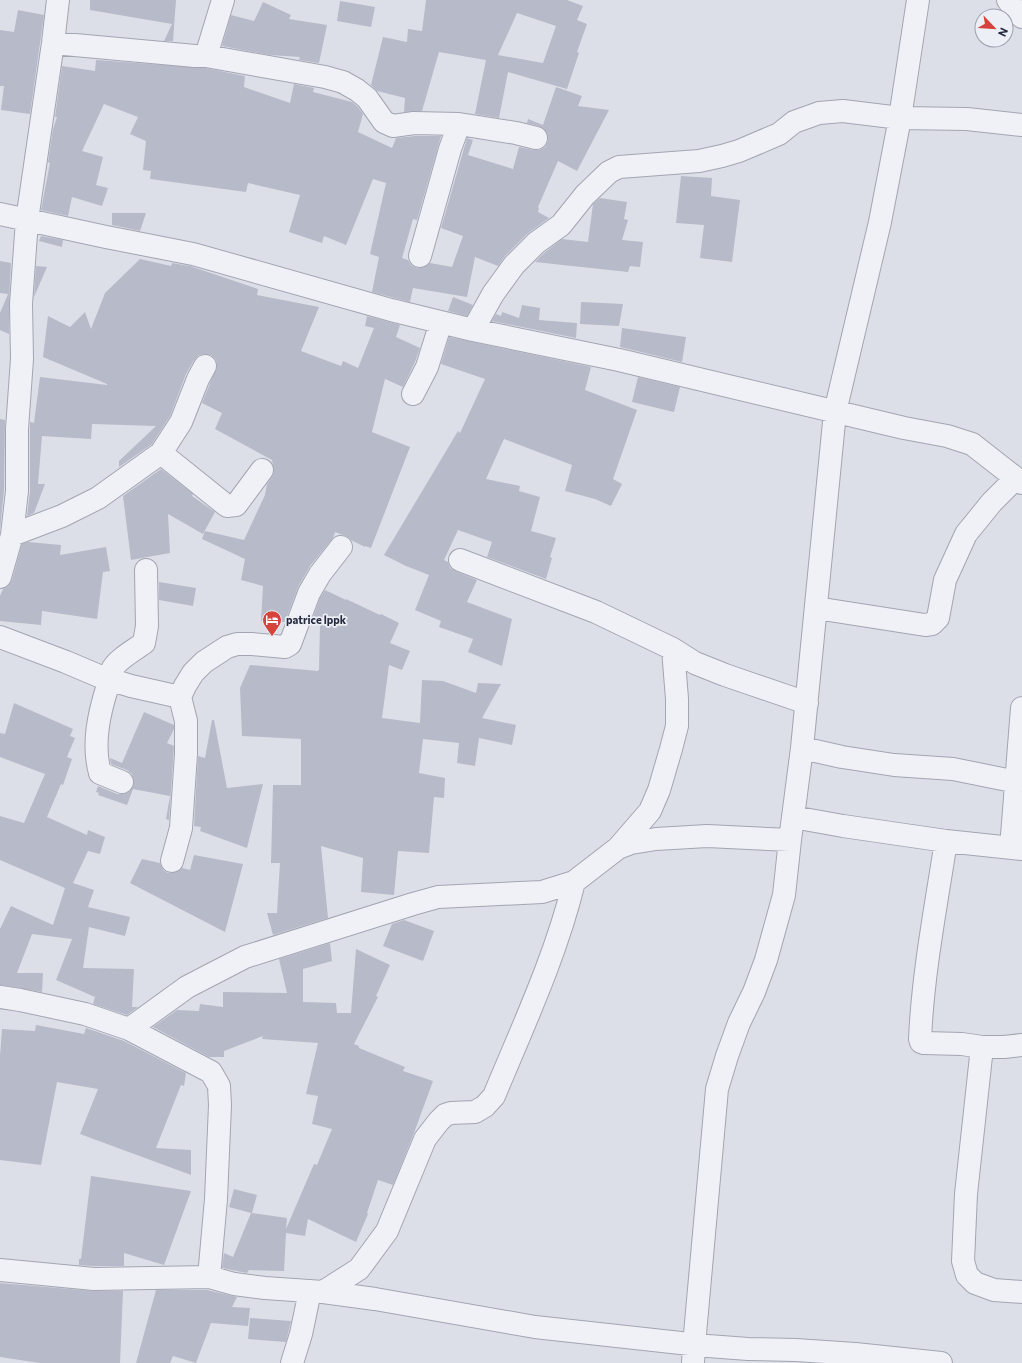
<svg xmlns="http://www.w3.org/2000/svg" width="1022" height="1363" font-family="Commissioner,sans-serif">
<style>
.building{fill:#b7bac8;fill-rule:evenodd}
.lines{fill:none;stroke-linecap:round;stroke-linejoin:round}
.minor-casing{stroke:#a2a5b2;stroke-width:24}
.minor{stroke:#f0f1f6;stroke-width:22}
.labels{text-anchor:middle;stroke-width:3.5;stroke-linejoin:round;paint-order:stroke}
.poi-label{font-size:11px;font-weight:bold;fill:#262a3f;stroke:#edeff6;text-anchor:start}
</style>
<rect width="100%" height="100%" fill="#dddfe8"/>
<path class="building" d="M90,0h86l-3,41h-9l8,-17 -82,-14z
M426,0h141l16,6 -6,14 10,4 -10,28 2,1 -12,36 -59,-17 -9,46 -24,-4 11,-54 -47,-8 -17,59 -18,1 1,-14 -28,-7 -6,-6 12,-48 24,5 1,-13 14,2zM517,13l39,13 -13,37 -45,-8z
M340,1l35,6 -4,20 -34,-6z
M263,2l28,13 -2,4 38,6 -8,38 -20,-3 1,-3 -30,-2 -48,-9 9,-31 23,6z
M18,10l26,5 -14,99 -29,-4 3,-24h-4v-56l14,2z
M96,60l109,8 40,8 -1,11 46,16 4,-19 20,4 -1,4 39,10 6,5 5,7 -5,18 34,16 4,-10 19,-2h26l-24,84 -4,-1 -11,39 6,2 3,5 6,3h6l7,-5 22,4 11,-31 -22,-8 26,-90 6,2 -5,15 45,14 6,-22 14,3h6l6,-3 3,-6v-6l-4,-6 -5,-3 -12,-3 1,-4 15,6 13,-38 26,9 -4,10 31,4 -32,61 -19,-10 -20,46 1,1 -1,4 11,6 -22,16 -22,22 -7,10 -23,-9 -8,40 -54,-9 -3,14 -38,-10 7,-35 -9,-3 16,-71 -13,-4 -27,66 -22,-9 -2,7 -33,-11 11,-37 -52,-12 -2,9 -96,-13 1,-8 -8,-1 3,-29 -16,-7 8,-17 -34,-13 -22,47 21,6 -7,28 12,3 -6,18 -30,-9 -4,19 -27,-6 9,-47 -2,-1 5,-33 4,-12h-2l7,-51 33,5z
M681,176l31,2 -1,18 29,4 -8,62 -32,-4 4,-33 -28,-2z
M600,198l27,4 -3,17 4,1 -6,20 21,2 -3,25 -10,-1 -2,6 -93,-10 9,-9 18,-14 26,3 5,-38z
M112,213h34l-6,18 -28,-6z
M41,236l22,4 -1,7 -23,-6z
M140,259l31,7 1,-3 18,3 68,23 -1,6 62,12 -18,44 40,15 2,-5 15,7 16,-40 -9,-2 2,-10 33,9 -4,12 24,11 -5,14 -12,25 -18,-8 -13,53 38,15 -39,101 -6,-2v1l-14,-7 -3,-3 -13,-5 -2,6 -23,28 -12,21 -13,35 -24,-1 2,-35 -22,-6 4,-21 -43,-20 3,-8 39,9 21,-45 2,-11 5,-7 2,-6 -2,-11 -57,-31 7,-16 -20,-10 15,-37 -1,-6 -5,-5 -7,-1 -5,1 -5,5 -8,14 -16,42 -18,28 -33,23v-6l37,-35 -64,-2 -1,15 -49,-3 -4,48h7l-11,29 -7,3 3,-25v-69l4,1 6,-46 67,8v-1l-64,-27 5,-41 22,11 15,-15 6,17 14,-36z
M0,261l11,2 -2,40v31l-9,-4v-17l8,-19 -8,-1z
M36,266l11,1 -13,30z
M453,297l20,8 -6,11 -19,-5z
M581,302l42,2 -4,22 -39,-2z
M522,305l18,3 -1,12 38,3 -1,15 -84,-17 4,-7 5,2 1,-4 17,6z
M622,328l64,9 -4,25 -62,-15z
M449,337l142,30 -6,23 52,20 -24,69 9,5 -11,22 -16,-7 -30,-8 7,-26 -68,-26 -18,40 34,7 -1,5 21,6 -9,34 25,7 -6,19 2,1 -6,21 -59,-22 5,-15 -34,-12 -14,30 4,2 2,6 5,3 22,9 -10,22 45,17 -10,47 -34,-14 5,-13 -34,-12 2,-6 -26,-11 14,-35 -23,-9 -22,-11 74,-124 2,2 25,-54 -44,-15z
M638,377l42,10 -6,25 -42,-10z
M0,419l5,1 -1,70 -4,40z
M161,469l32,25 -1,2 23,16 -12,22 -35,-20 2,39 -39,7 -8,-64z
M28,542l33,3 -1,10 46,-8 4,24 -7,1 -6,47 -55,-8 -1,14 -41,-4v-25l3,-7 5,-3 4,-6 10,-36z
M159,582l37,6 -3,18 -34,-6z
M325,590l21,10v-1l34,16 1,-1 18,9 -9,20 20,8 -8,19 -13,-5 -7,53 38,5 2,-43 21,1 33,12 2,-10 23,1 -19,34 34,7 -4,20 -33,-7 -4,28 -18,-3 2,-20 -36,-4 -4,34 26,5 -1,20 -10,-1 -5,56 -31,-2 -4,44 -33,-3 2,-34 -42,-12 7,72 -55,17 -6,-22h10l3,-50h-9l2,-78h28v-46l-59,-3 -2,-48 10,-23 68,6v-1h1l1,-45 -9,-1 9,-26z
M14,703l59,26 -3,7 5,2 -8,19 5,2 -9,26 -2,-1 -14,33 40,18 1,-5 17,7 -5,17 -12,-3 -15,32 21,7 -6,17 42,10 -5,19 -36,-9 -6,41 51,1 -2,38h6l-11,8 -34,-11 2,-7 -39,-17 16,-41 -40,-5 -15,39h26l-1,19 -42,-7v-56l11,-23 42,19 12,-37 -65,-28v-44l24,7 21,-49 -45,-17v-24l5,1z
M144,712l30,13v4l-7,14 7,3 -5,74 -3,-1 4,-23 -37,-7 -6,16 -29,-10 1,-2 -3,-1 2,-6 19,8h6l6,-2 4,-5 1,-6 -2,-7 -5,-4 -16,-6 -1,-6 12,5z
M212,720h2l13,68 36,-4 -16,64 -47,-17 1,-4 -7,-1 4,-70 7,2z
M194,855l49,9 -18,68 -95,-49 12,-24 18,4 3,7 5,3h7l7,-5 8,2z
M404,920l30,11 -11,30 -40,-15 9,-22z
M330,943l2,18 -29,8v33l33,1 1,10h14l5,-64 34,16 -14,31 2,1 -24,47 5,2v2l46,19 -2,4 30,10 -19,52 -21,52 -15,-5 -11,33 1,1 -12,28 -48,-23 -3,17 -19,-3 -2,38 -35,-1 -2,3 -25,-5 2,-15 9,4 18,-44 -22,-6 5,-18 23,6 -5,18 35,5 -1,11 28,-65 3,1 15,-36 -20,-5 6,-28 -12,-2 12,-51 -56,-4 1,-3 -39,15v6h-15l-56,-30 24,-17 22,1 1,-7 23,3v-15l64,1 -8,-34z
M36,1025l48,9 2,-6 38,13 62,32 -2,13 -3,-1 -25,63 35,2v25l-111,-41 18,-45 -41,-7 -16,83 -41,-5v-104l2,-27 33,2z
M91,1176l100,15 -27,74 -40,-12v13h-30l-15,-1v-6h2z
M0,1283l93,8h30l-3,72h-80l-40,-6z
M156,1290h51l30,7 -5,10 18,1 -2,18 -37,-3 -15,40 -23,-7 -3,7h-34z
M250,1318l41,3 -5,21 -38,-3z"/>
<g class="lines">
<defs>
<path id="minor" d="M1008,0l9,13 5,4
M53,43l142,13h11l119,21 18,5 14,8 10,8 17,24 9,4 21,-3 45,1 57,9 20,5
M206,56l17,-56
M0,214l106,23 87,17 198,56 82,20 146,30 285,68 43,8 25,8 50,39
M420,256l30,-107 9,-25
M473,330l20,-36 21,-29 22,-22 25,-18 24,-30 24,-23 10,-5 80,-6 23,-5 17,-5 40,-17 15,-12 25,-9 24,-2 57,7 67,1 55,6
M413,394l14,-27 14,-45
M161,453l66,53 9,-1 26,-35
M12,535l50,-19 36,-18 63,-45 20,-31 17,-43 7,-13
M460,560l136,52 77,37
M0,577l12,-42 5,-44v-62l5,-70 -1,-55 6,-84 26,-177 5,-43
M816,608l109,17 7,-1 6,-6 7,-38 21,-46 26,-32 24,-24
M0,637l66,25 33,14 32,10 49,11
M802,748l40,9 52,8 59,4 64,13
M122,782l-22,-9c-8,-29 -1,-60 8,-88 1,-5 2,-12 5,-17 5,-9 23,-19 31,-25l3,-17 -1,-56
M793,817l50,9 103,15 76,8
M946,841c-10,65 -23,131 -26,198l1,3 3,1 38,1 20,3h22l18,-2
M618,848l32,-37 9,-21 12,-41 6,-23v-27l-4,-50 22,14 30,12 82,28
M1011,848l11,-140
M172,861l9,-33 5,-74v-33l-6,-24 5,-11 8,-13 11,-11 23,-15 10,-3h15l33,3 5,-3 19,-51 11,-19 21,-27
M0,997l20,3 65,14 44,15 82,43 8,14 1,19 -4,94 -7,78
M129,1029l58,-42 58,-30 168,-53 25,-7 104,-5 32,-10 44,-34 13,-5 25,-4 51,-3 83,4
M982,1047l-16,147 -3,67 4,14 8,8 19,7 28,2
M0,1270l94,9 115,-2 25,7 31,4 58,4 52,7 160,28 173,19 40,3 48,1 59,4 86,9
M323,1292l36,-23 28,-38 38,-92 14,-18 6,-6 6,-2 24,-1 10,-6 9,-10c29,-70 62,-140 80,-214
M292,1363l9,-29 9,-43
M693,1363l1,-18 23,-256 10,-33 12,-33 15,-31 12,-32 18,-65 6,-55 12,-92 33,-336 45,-190 20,-104 18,-118"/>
</defs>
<use href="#minor" class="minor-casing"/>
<use href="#minor" class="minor"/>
</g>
<defs>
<symbol id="hotel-pin" viewBox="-11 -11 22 30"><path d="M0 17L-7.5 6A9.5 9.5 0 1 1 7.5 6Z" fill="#d4443c" stroke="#edeff6"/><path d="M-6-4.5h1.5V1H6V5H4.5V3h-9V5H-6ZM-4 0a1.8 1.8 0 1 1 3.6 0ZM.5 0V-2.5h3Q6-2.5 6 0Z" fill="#fff"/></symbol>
</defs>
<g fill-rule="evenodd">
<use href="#hotel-pin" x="261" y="609" width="22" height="30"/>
</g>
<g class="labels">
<g class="poi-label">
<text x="286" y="624">patrice lppk</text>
</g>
</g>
<g transform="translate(994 28) rotate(115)"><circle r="19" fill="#edeff6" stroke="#9da0ad"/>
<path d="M0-3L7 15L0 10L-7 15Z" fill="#d4443c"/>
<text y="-6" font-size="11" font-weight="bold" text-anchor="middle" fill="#262a3f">N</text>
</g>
</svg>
